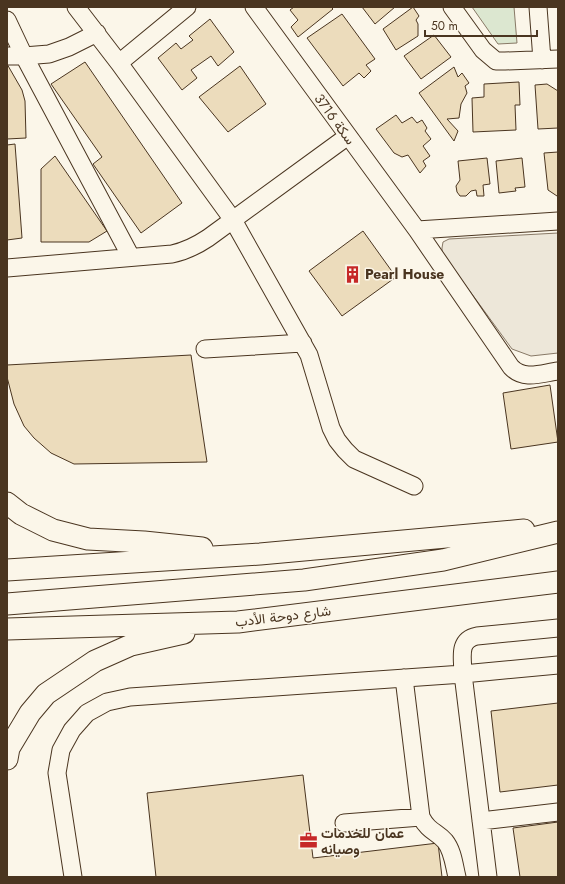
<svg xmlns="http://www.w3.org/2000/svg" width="565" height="884" font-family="Jost,Vazirmatn,sans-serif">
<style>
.green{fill:#dce7d0;stroke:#887966}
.parking{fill:#ede7d9;stroke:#887966}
.building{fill:#ecdcbc;stroke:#4a3520}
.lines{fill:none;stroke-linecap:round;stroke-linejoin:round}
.minor-casing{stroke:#4a3520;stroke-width:19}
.major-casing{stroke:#4a3520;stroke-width:23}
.minor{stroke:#fbf6e9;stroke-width:17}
.major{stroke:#fbf6e9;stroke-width:21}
.labels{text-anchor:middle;stroke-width:3;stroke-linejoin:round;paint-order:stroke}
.street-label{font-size:14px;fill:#4a3520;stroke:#fbf6e9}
.poi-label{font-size:14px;font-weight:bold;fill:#4a3520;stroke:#fbf6e9;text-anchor:start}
</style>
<rect width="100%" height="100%" fill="#fbf6e9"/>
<path class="green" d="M472,7h42l3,36 -19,1z"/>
<path class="parking" d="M558,233v120l-27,3 -19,-7 -70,-96v-5l1,-6 6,-3z"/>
<path class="building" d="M294,7h37l2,2 -35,28 -7,-10 7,-7 -8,-10z
M362,7h33l-20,17z
M413,7l6,9 -3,4 2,4v12l-22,14 -13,-21z
M342,14l33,45 -9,6 5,6 -7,7 -5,-5 -16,13 -36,-48z
M210,19l24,33 -16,14 -7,-10 -20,14 6,8 -15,12 -24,-32 18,-15 5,6 12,-9 -4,-4z
M434,35l17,22 -30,22 -17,-23z
M85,62l97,141 -41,30 -48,-69 9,-7 -51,-73z
M7,64l15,26 3,11 1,37 -19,1z
M240,66l26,38 -38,28 -29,-35z
M454,67l4,10 4,-4 7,10 -4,3 2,7 -6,11 -2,14 -12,1 11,12 -4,10 -35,-48z
M519,82l1,23h-5l1,25 -43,2 -1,-34 12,-1v-13z
M547,84l11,7v37l-20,1 -3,-44z
M396,115l6,8 10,-6 5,6 5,-3 5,8 -2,3 6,8 -8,7 7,10 -7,5 3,5 -6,7 -12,-18 -6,2 -8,-4 -18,-24z
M15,144l7,94 -15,2v-95z
M558,152v43l-1,1 -9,-6 -4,-37z
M55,156l52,75 -18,11h-48v-73z
M487,158l3,26 -7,1 1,11h-7l-1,-6 -5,1 -5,5h-6l-3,-4 -1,-6 4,-6 -2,-19z
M522,158l3,29 -10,1 1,3 -17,2 -3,-32z
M363,231l33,46 -54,39 -33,-45z
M191,355l16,107 -133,2 -23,-11 -17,-15 -10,-12 -10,-22 -7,-27v-12z
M550,385l8,57 -47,7 -8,-56z
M558,703v82l-58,7 -9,-81z
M303,775l10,83 125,-15 4,34h-286l-9,-84z
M558,822v55h-38l-7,-49z"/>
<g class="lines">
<defs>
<path id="minor" d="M76,7l43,56 114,157 76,135 22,73 6,12 8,10 9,9 60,27
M254,7l163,223 94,137c13,14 31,6 47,4
M452,7l31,43 13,11h9l53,-2
M538,7l4,53
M7,20l17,36h-17
M97,33l-28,14 -20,7 -25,2 107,201
M119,63l68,-56
M417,230l141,-9
M7,268l165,-14c14,-3 24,-8 36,-16l140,-102
M205,349l98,-6
M404,678l17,139c8,15 15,14 24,24 8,10 9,24 12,36
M481,821l77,-9
M344,823l77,-6
M73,877l-16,-104 4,-23 11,-20 15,-17 20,-11 23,-5 333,-23 95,-9
M488,877l-25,-203c0,-15 -6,-34 14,-38l81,-8"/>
<path id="major" d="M7,503l14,11 32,16 35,9 56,3 58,6
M7,570l253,-16 264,-24
M7,604l297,-24 139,-20 115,-28
M7,629l231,-7 320,-40
M7,759l2,-11 21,-35 16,-19 49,-33 36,-16 53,-12"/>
</defs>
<use href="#minor" class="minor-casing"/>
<use href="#major" class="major-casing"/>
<use href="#minor" class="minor"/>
<use href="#major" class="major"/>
</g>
<defs>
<symbol id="building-bare" viewBox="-9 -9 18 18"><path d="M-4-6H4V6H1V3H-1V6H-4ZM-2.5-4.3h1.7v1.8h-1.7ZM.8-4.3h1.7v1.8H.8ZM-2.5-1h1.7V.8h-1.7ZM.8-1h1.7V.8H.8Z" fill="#c62828" stroke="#fbf6e9" stroke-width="2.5" paint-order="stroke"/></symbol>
<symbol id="office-bare" viewBox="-9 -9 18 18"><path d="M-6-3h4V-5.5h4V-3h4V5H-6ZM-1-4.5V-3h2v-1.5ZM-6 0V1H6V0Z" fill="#c62828" stroke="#fbf6e9" stroke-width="2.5" paint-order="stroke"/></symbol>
</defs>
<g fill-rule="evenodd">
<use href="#building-bare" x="340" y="262" width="25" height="25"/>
<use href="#office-bare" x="296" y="828" width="25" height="25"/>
</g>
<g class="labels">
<g class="street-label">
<text transform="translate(335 119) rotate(54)" y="5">سكة 3716</text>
<text transform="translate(283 616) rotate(-7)" y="5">شارع دوحة الأدب</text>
</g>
<g class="poi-label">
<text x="365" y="279">Pearl House</text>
<text x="321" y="838">عمان للخدمات<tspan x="321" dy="16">وصيانه</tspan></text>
</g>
</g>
<rect width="565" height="884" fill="none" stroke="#4a3520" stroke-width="16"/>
<path d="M425 30v6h112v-6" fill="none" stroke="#4a3520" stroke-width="2"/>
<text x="431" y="30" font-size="12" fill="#4a3520" stroke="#fbf6e9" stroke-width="3" paint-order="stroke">50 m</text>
</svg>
